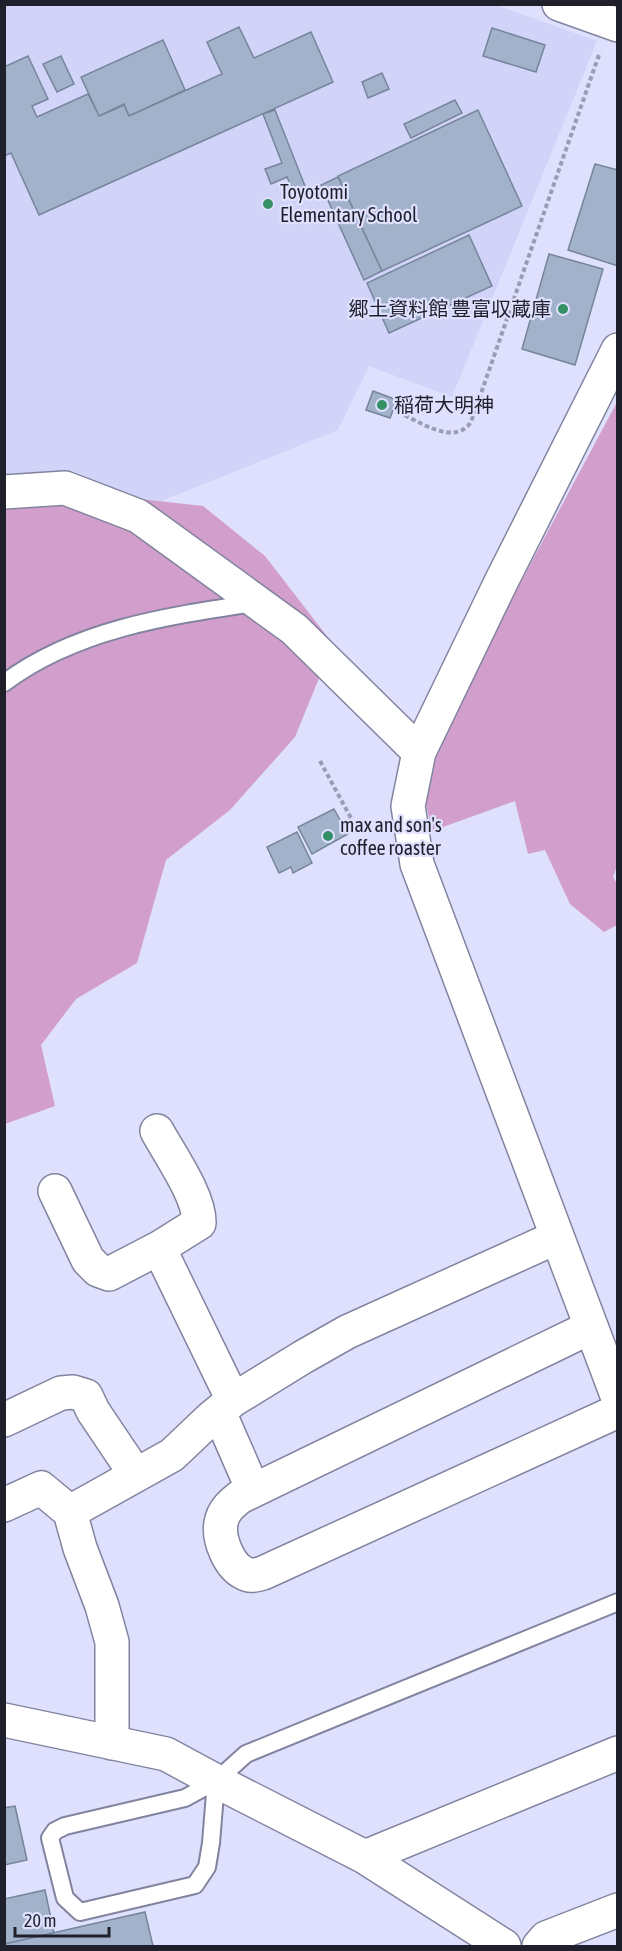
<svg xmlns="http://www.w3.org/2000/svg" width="622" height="1951" font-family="'Asap Condensed','Noto Sans JP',sans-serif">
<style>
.built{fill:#d1d3f8}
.forest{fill:#d29ecb}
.building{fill:#a1b2ca;stroke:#75859c;stroke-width:1.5}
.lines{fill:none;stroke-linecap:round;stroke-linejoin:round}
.lane-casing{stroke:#82849f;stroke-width:20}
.street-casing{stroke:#82849f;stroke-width:36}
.secondary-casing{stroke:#82849f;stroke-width:36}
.path{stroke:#9a9cb3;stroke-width:4;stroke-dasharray:4.5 3;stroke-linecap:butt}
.lane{stroke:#fff;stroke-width:16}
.street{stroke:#fff;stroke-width:33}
.secondary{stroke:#fff;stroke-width:33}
.poi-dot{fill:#359066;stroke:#dee0fe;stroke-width:2}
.labels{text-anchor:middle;stroke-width:4.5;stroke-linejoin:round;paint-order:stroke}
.poi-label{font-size:20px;fill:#1f202b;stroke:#dee0fe;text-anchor:start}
</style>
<rect width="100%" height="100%" fill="#dee0fe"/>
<path class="built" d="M4,5h492l101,36 -145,356 -83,-31 -31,64 -187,75 -77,-34 -69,3z"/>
<path class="forest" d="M617,402l1,461 -5,14 4,7v41l-13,7 -34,-28 -25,-54 -17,4 -13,-53 -83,30 -7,-31 6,-43 84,-164z
M5,484l198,22 62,50 68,88 -38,93 -65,73 -64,50 -29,103 -61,36 -35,46 14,61 -50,18z"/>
<path class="building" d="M239,27l15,31 57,-26 22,50 -294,133 -28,-62 -7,3v-89l24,-11 20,43 -16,7 5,11 51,-23 11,22 25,-11 5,11 93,-42 -15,-32z
M492,28l53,17 -9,27 -53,-16z
M163,40l22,50 -56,26 -5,-12 -25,12 -18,-39z
M61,56l13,28 -17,8 -14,-28z
M382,73l7,16 -21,9 -6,-16z
M455,100l7,13 -51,25 -7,-14z
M275,110l30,76 -12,5 -6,-14 -16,7 -6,-15 17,-6 -19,-49z
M478,110l44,96 -140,65 -44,-95z
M595,164l23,6v96l-50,-16z
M338,177l44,94 -18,9 -43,-95z
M469,235l23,51 -103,47 -22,-50z
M549,254l54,15 -28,96 -53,-16z
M373,391l24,9 -7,18 -24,-8z
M334,809l14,25 -36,20 -14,-27z
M297,832l15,31 -19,10 -2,-6 -12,6 -12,-26z
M15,1806l12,54 -23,5v-57z
M45,1890l9,43 -50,11v-45z
M145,1912l8,34h-149v-2z"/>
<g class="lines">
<defs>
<path id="lane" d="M4,683c72,-54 164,-67 251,-80
M216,1781l-5,62 -4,24 -12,18 -115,27 -15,-14 -15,-60 5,-7 10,-5 120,-28z
M216,1781l30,-27 372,-152"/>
<path id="street" d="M4,492l61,-4 73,28 156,113 125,123
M55,1191l33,69 10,10 11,4 50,-26 40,-25c1,-26 -29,-68 -42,-92
M159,1248l74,152
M591,1327l-351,170c-9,7 -17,14 -19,26 -3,16 8,43 23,50 6,4 12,2 19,0l355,-162
M219,1412l34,78
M4,1420l57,-27 12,-1 13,4 7,15 43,64
M4,1505l37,-17 29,24 10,36 22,58 10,36v101
M70,1512l102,-57 39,-37 22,-18 70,-43 44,-25 210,-95
M4,1720l162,34 50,27 149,76 139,89
M365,1857l253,-104
M539,1946l7,-8 72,-28"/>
<path id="secondary" d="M559,4l59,21
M618,350l-117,232 -82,170 -11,54 9,58 201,534"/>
</defs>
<use href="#lane" class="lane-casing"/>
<use href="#street" class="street-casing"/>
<use href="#secondary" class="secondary-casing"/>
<path class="path" d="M398,412c21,9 56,35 73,10l129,-370
M320,761l32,59 -9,5"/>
<use href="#lane" class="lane"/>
<use href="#street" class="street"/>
<use href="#secondary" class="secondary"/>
</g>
<g class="poi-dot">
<circle cx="268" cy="204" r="6"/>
<circle cx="563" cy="309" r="6"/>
<circle cx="382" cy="405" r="6"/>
<circle cx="328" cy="836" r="6"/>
</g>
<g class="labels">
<g class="poi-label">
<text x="280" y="199">Toyotomi<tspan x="280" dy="23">Elementary School</tspan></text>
<text x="551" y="316" text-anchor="end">郷土資料館 豊富収蔵庫</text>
<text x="394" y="412">稲荷大明神</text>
<text x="340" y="832">max and son's<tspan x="340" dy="23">coffee roaster</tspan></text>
</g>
</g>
<rect width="622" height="1951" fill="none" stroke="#1f202b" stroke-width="12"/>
<path d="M15 1927v9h94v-9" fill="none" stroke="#1f202b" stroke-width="3"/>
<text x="24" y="1927" font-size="18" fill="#1f202b" stroke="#dee0fe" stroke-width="4.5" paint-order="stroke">20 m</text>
</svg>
